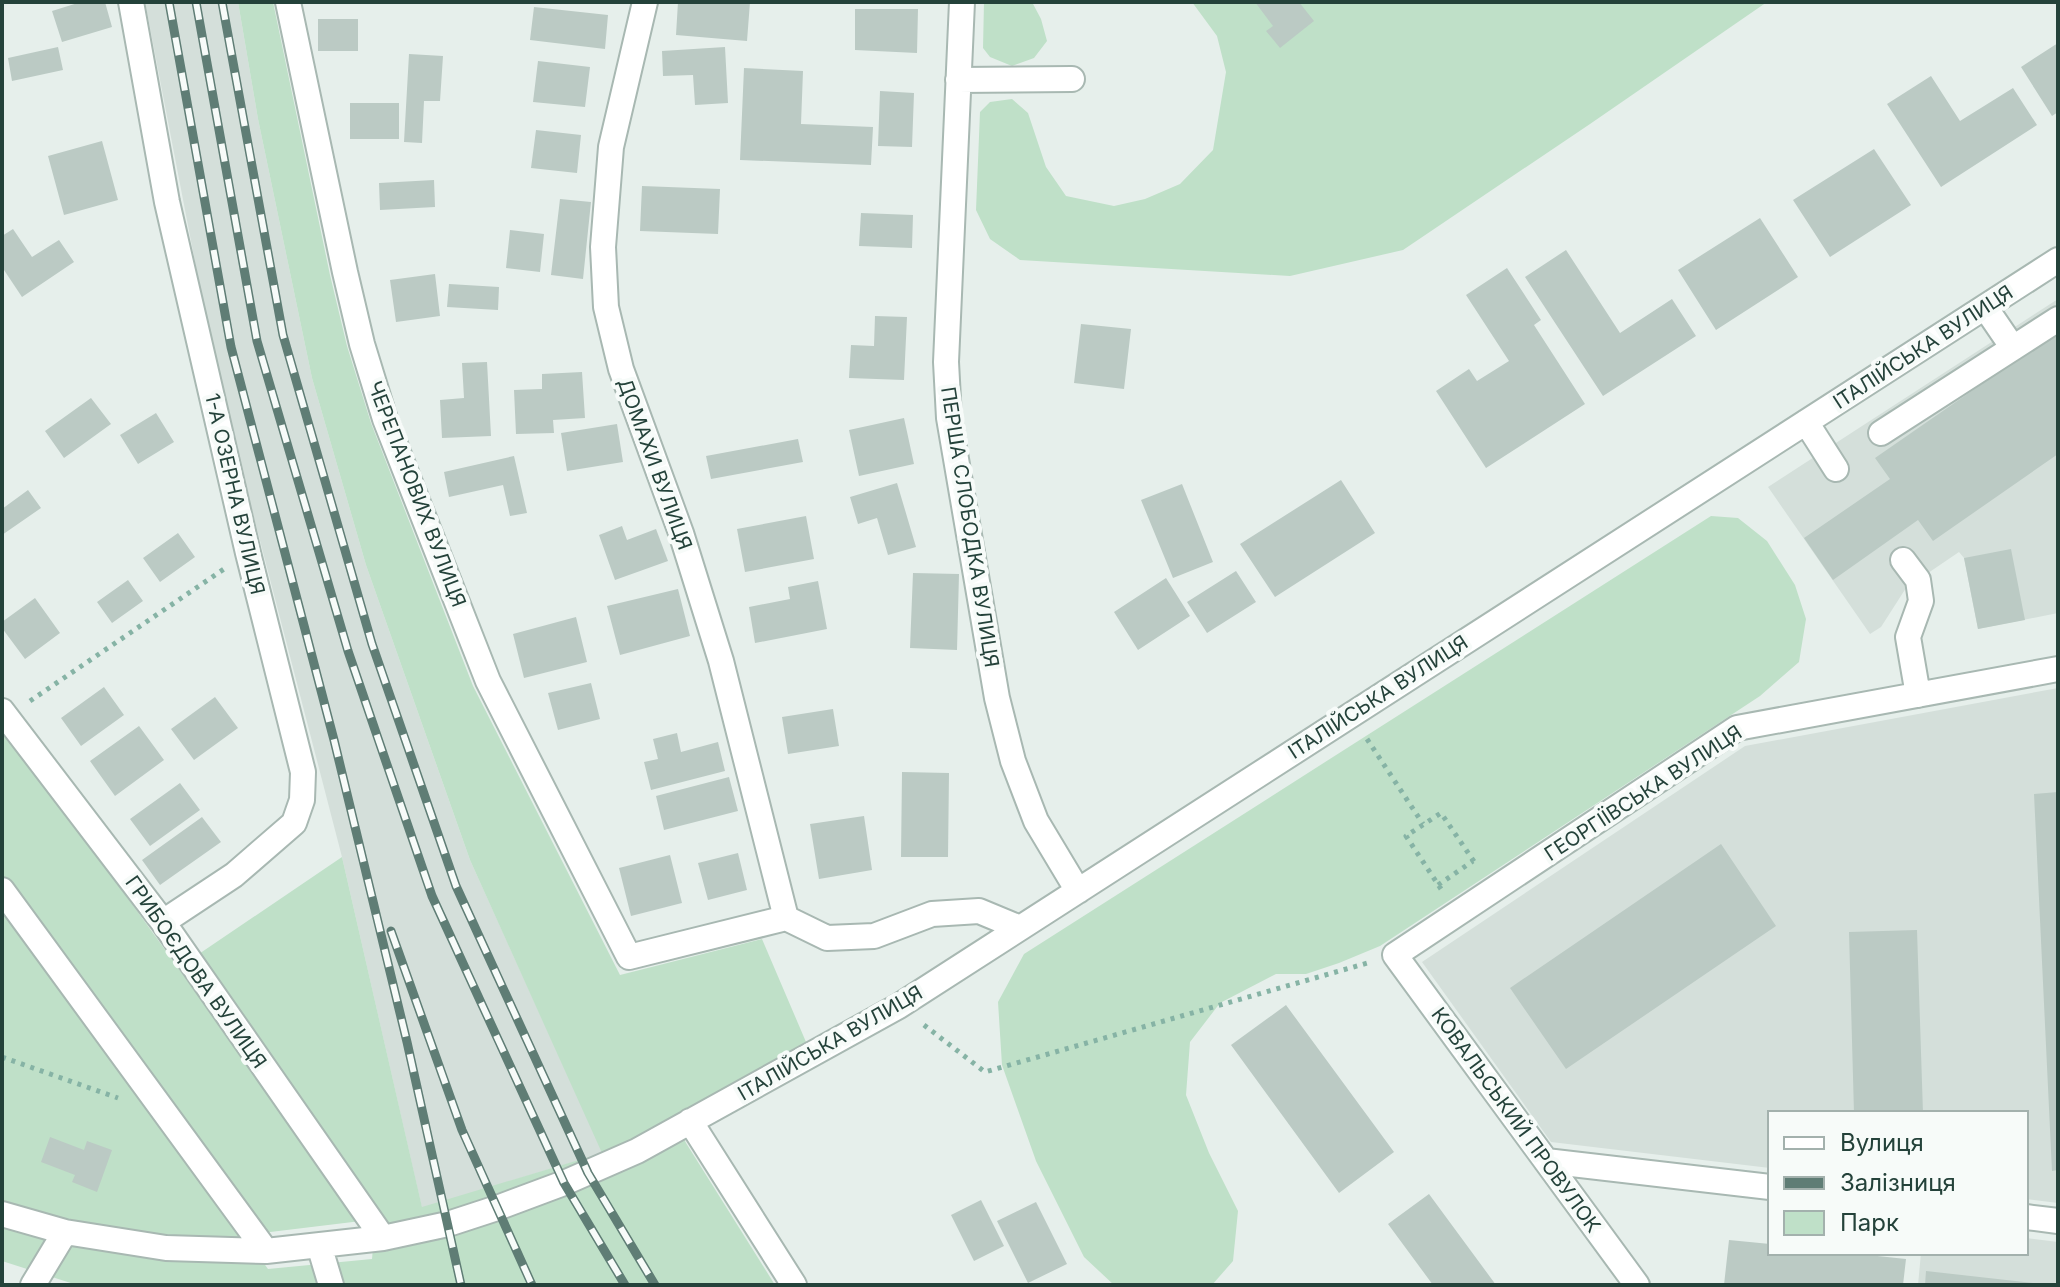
<svg xmlns="http://www.w3.org/2000/svg" width="2060" height="1287" font-family="Inter,sans-serif">
<style>
.built{fill:#d4dfda}
.green{fill:#bfe0c8}
.building{fill:#bbcac4}
.lines{fill:none;stroke-linecap:round;stroke-linejoin:round}
.minor-casing{stroke:#a8b8b2;stroke-width:28}
.path{stroke:#86b3a5;stroke-width:5;stroke-dasharray:4 6;stroke-linecap:butt}
.minor{stroke:#fff;stroke-width:24}
.rail-casing{stroke:#5f7d75;stroke-width:9}
.rail{stroke:#f7fbf9;stroke-width:6;stroke-dasharray:18;stroke-linecap:butt}
.labels{text-anchor:middle;stroke-width:8;stroke-linejoin:round;paint-order:stroke}
.street-label{font-size:20px;fill:#24423a;stroke:#f7fbf9}
</style>
<rect width="100%" height="100%" fill="#e6efeb"/>
<path class="built" d="M145,2h93l20,117 54,259 54,187 104,295 133,293 -181,55 -80,-351 -126,-486z
M2058,299v314l-80,16 -14,-71 -5,-6 -53,36 -25,39 -11,7 -102,-147z
M2058,688v515l-32,-4v-86h-256v55l-219,-26 -129,-180 323,-216z
M2026,1238l32,4v43h-140l3,-32h105z"/>
<path class="green" d="M238,2h35l57,273 17,71 24,77 102,263 147,289 142,-36 47,110 -134,72 11,22 89,142h-698l-75,-24v-356l266,364 104,-10 4,-45 -186,-254 152,-103 80,350 180,-54 -132,-293 -104,-295 -54,-187 -54,-259z
M984,2h48l9,17 6,22 -13,17 -22,8 -22,-9 -7,-9z
M1192,2h575l-177,122 -187,126 -113,26 -270,-16 -30,-21 -14,-29 4,-98 10,-10 22,-3 16,14 18,54 20,29 48,10 31,-7 35,-15 33,-34 13,-78 -9,-36z
M1711,516l27,2 29,23 28,44 11,34 -7,43 -39,34 -380,250 -41,17 -33,11h-30l-56,29 -30,39 -4,53 23,58 29,58 -5,50 -21,24h-98l-30,-28 -48,-96 -34,-96 -4,-63 26,-48z
M2,724l359,497 -99,12 -260,-355z"/>
<path class="building" d="M81,2h24l7,25 -50,15 -10,-31z
M678,2h72l-3,39 -71,-6z
M1255,2h44l15,19 -34,27 -14,-17 7,-5z
M534,7l74,8 -3,34 -75,-9z
M855,9h63l-1,44 -62,-3z
M318,19h40v32h-40z
M2058,43v69l-6,4 -31,-49z
M58,47l5,23 -51,11 -4,-23z
M725,47l3,56 -33,2 -2,-30 -30,1 -1,-25z
M409,54l34,2 -3,45h-16l-2,42 -18,-1z
M538,61l52,6 -5,40 -52,-5z
M744,68l59,3 -2,53 72,3 -2,38 -131,-5z
M1931,76l29,45 53,-33 24,37 -96,62 -54,-83z
M880,91l34,2 -2,54 -34,-1z
M350,103h49v36h-49z
M536,130l45,5 -4,38 -46,-5z
M102,141l16,59 -54,15 -16,-59z
M1874,149l37,56 -81,52 -37,-57z
M434,180l1,27 -55,3 -1,-27z
M642,186l78,3 -2,45 -78,-3z
M560,199l31,3 -8,77 -32,-4z
M861,213l52,2 -1,33 -53,-2z
M1760,218l38,59 -82,53 -38,-60z
M13,229l19,28 27,-17 15,22 -52,35 -20,-30v-31z
M510,230l34,4 -4,38 -34,-4z
M1566,250l54,83 52,-34 24,37 -93,60 -78,-119z
M1507,268l34,52 -7,5 51,79 -99,64 -50,-77 33,-22 8,12 32,-20 -43,-66z
M435,274l5,42 -44,6 -6,-42z
M449,284l50,3 -1,23 -51,-3z
M875,316l32,1 -3,63 -55,-2 2,-33 23,1z
M1081,324l50,5 -7,60 -50,-6z
M2058,331v123l-125,87 -15,-21 -85,60 -29,-42 86,-59 -15,-21z
M487,362l4,74 -49,2 -2,-38 24,-2 -2,-35z
M582,372l3,46 -32,2 1,13 -38,1 -2,-44 28,-1v-15z
M91,398l20,26 -47,34 -19,-27z
M156,413l18,29 -36,22 -18,-29z
M904,418l10,46 -55,12 -10,-46z
M617,424l6,38 -56,9 -6,-38z
M798,439l5,23 -92,17 -5,-23z
M514,456l13,57 -17,3 -7,-31 -54,12 -5,-25z
M1341,480l34,53 -100,64 -35,-53z
M897,483l19,64 -28,8 -11,-37 -19,6 -8,-27z
M1182,484l31,78 -40,16 -32,-78z
M28,490l13,18 -39,27v-26z
M806,516l8,43 -69,13 -8,-43z
M622,526l5,14 29,-11 12,32 -53,19 -16,-45z
M178,533l17,24 -35,25 -17,-24z
M2011,549l14,71 -47,9 -14,-71z
M1236,571l20,31 -49,31 -20,-31z
M913,573l46,1 -2,76 -47,-2z
M1166,578l24,38 -52,34 -24,-38z
M128,580l15,21 -31,22 -15,-21z
M818,581l9,48 -72,14 -6,-36 41,-8 -2,-12z
M678,589l12,47 -70,19 -13,-49z
M35,598l25,35 -35,26 -23,-31v-6z
M576,617l11,45 -63,16 -11,-44z
M591,683l9,36 -42,11 -10,-37z
M104,687l20,28 -43,31 -20,-28z
M215,697l23,31 -44,32 -23,-31z
M833,709l6,37 -51,8 -6,-37z
M139,726l25,34 -49,36 -25,-35z
M677,733l4,19 37,-10 7,29 -74,19 -7,-28 14,-3 -5,-20z
M902,772l47,1 -1,84h-47z
M729,777l9,34 -74,19 -8,-34z
M180,783l20,27 -50,36 -20,-27z
M2058,792v378l-6,1 -18,-377z
M864,816l8,54 -53,9 -9,-55z
M202,817l19,25 -61,43 -18,-25z
M1721,844l55,82 -210,143 -56,-81z
M738,853l9,37 -39,10 -10,-37z
M670,855l12,48 -51,13 -12,-48z
M1917,930l6,183h-69l-5,-181z
M1286,1005l108,147 -55,41 -108,-148z
M50,1137l34,13 3,-9 25,9 -15,42 -25,-10 3,-7 -34,-13z
M1429,1194l67,91h-63l-45,-61z
M981,1200l23,46 -30,15 -23,-46z
M1036,1202l31,62 -39,19 -31,-62z
M1729,1240l41,4v9h79l57,6 -3,26h-179z
M1926,1271l107,12 -1,2h-107z"/>
<g class="lines">
<defs>
<path id="minor" d="M131,2l36,200 81,351 55,219 -1,28 -8,23 -60,52 -71,47
M288,2l57,270 17,72 23,75 103,262 141,276 157,-39 41,20 47,-2 58,-22 47,-3 41,17
M645,2l-34,145 -8,100 3,60 15,62 60,164 40,128 65,257
M962,2l-16,360 3,56 48,280 16,63 23,60 42,70
M958,80l114,-1
M1985,307l28,41
M1806,422l30,47
M1881,433l177,-114
M1903,560l15,20 3,21 -13,36 10,58
M2,711l161,211 220,316
M2,890l264,361
M690,1121l104,164
M1546,1161l224,26
M2,1214l63,18 101,16 100,3 117,-13 65,-14 49,-16 67,-25 73,-32 262,-145 1159,-746
M2026,1217l32,4
M319,1245l12,40
M33,1285l32,-53
M1637,1285l-242,-330 342,-227 321,-59"/>
</defs>
<use href="#minor" class="minor-casing"/>
<path class="path" d="M30,701l194,-132
M1367,739l56,85
M1438,885l35,-24
M1441,889l-35,-53 35,-23 36,53
M924,1025l61,47 386,-110
M2,1057l116,41"/>
<use href="#minor" class="minor"/>
<defs>
<path id="rail" d="M169,2l62,345 103,393 73,302 54,243
M196,2l61,339 91,310 84,245 132,287 61,102
M222,2l61,333 89,309 84,242 132,287 67,112
M391,931l71,199 70,155"/>
</defs>
<use href="#rail" class="rail-casing"/>
<use href="#rail" class="rail"/>
</g>
<g class="labels">
<g class="street-label">
<text transform="translate(1923 347) rotate(-33)" y="7">ІТАЛІЙСЬКА ВУЛИЦЯ</text>
<text transform="translate(655 464) rotate(70)" y="7">ДОМАХИ ВУЛИЦЯ</text>
<text transform="translate(235 494) rotate(77)" y="7">1-А ОЗЕРНА ВУЛИЦЯ</text>
<text transform="translate(417 494) rotate(69)" y="7">ЧЕРЕПАНОВИХ ВУЛИЦЯ</text>
<text transform="translate(970 527) rotate(81)" y="7">ПЕРША СЛОБОДКА ВУЛИЦЯ</text>
<text transform="translate(1378 697) rotate(-33)" y="7">ІТАЛІЙСЬКА ВУЛИЦЯ</text>
<text transform="translate(1643 793) rotate(-33)" y="7">ГЕОРГІЇВСЬКА ВУЛИЦЯ</text>
<text transform="translate(196 972) rotate(55)" y="7">ГРИБОЄДОВА ВУЛИЦЯ</text>
<text transform="translate(830 1043) rotate(-30)" y="7">ІТАЛІЙСЬКА ВУЛИЦЯ</text>
<text transform="translate(1516 1120) rotate(54)" y="7">КОВАЛЬСЬКИЙ ПРОВУЛОК</text>
</g>
</g>
<rect width="2060" height="1287" fill="none" stroke="#24423a" stroke-width="8"/>
<rect x="1768" y="1111" width="260" height="144" fill="#f7fbf9" stroke="#a3b1ad" stroke-width="2"/>
<rect x="1784" y="1137" width="40" height="12" fill="#ffffff" stroke="#a3b1ad" stroke-width="2"/>
<text x="1840" y="1151" font-size="24" fill="#24423a">Вулиця</text>
<rect x="1784" y="1177" width="40" height="12" fill="#5f7d75" stroke="#a3b1ad" stroke-width="2"/>
<text x="1840" y="1191" font-size="24" fill="#24423a">Залізниця</text>
<rect x="1784" y="1211" width="40" height="24" fill="#bfe0c8" stroke="#a3b1ad" stroke-width="2"/>
<text x="1840" y="1231" font-size="24" fill="#24423a">Парк</text>
</svg>
